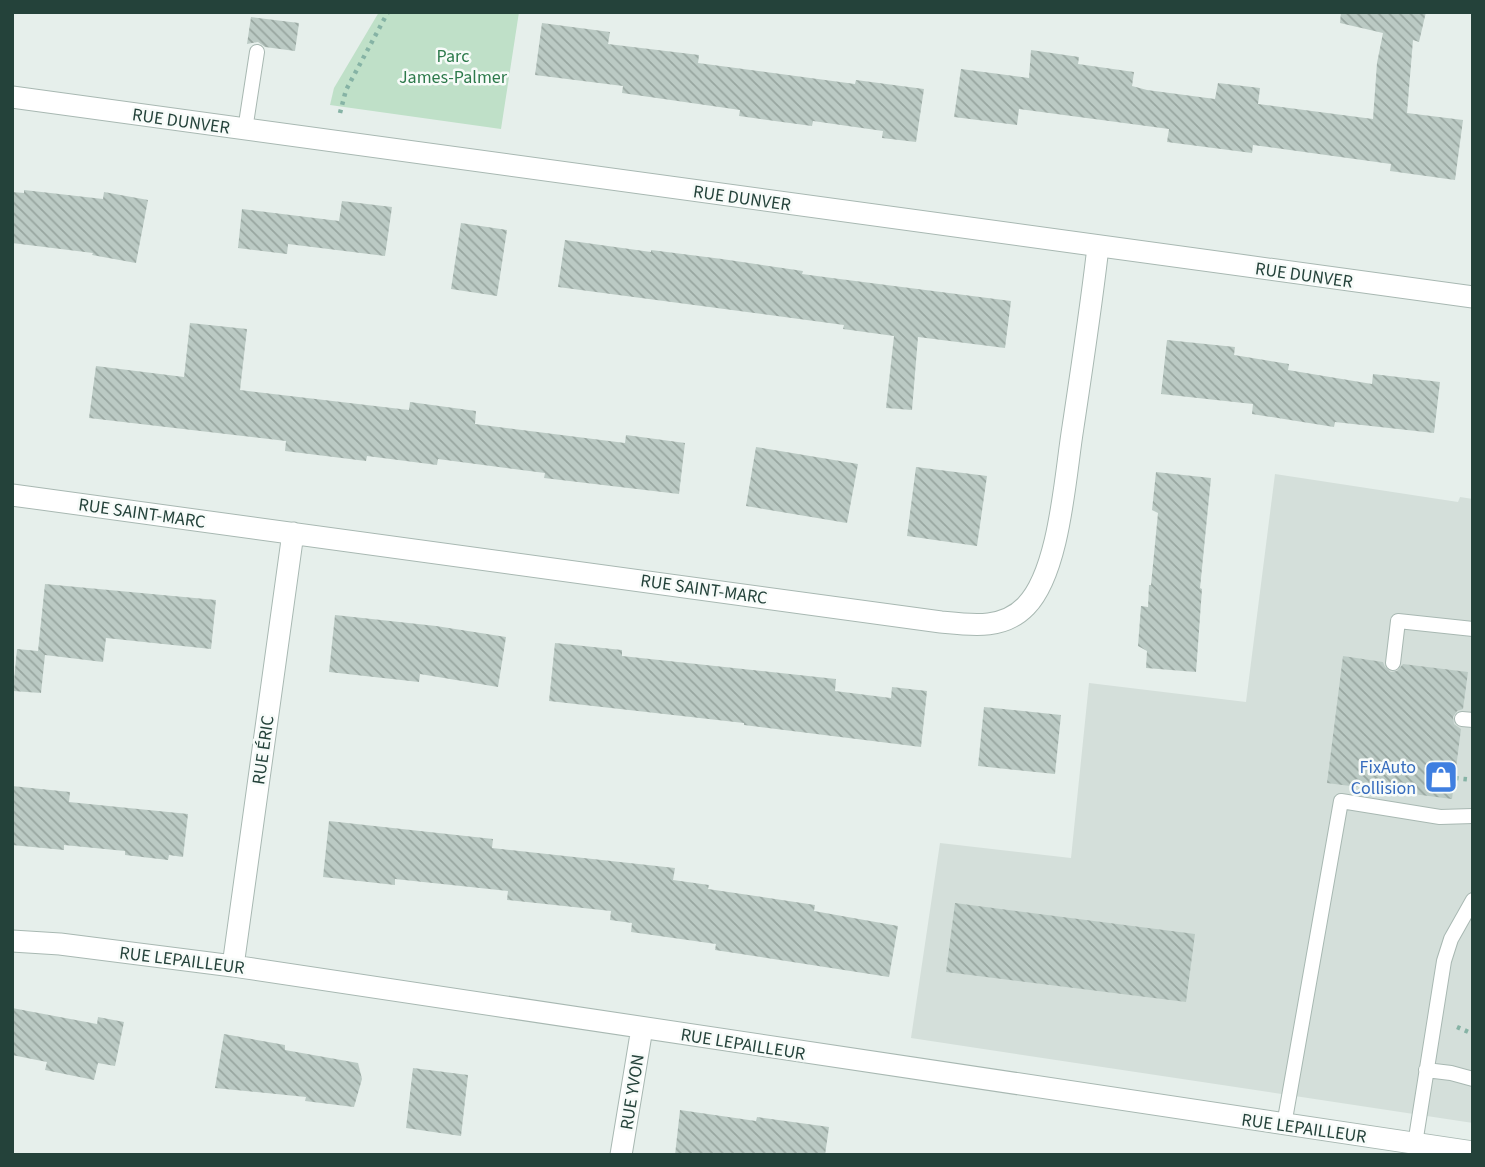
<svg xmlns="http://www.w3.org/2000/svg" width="1485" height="1167" font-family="'Source Sans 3',sans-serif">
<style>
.built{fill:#d4dfda}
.park{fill:#bfe0c8}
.building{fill:url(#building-back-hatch)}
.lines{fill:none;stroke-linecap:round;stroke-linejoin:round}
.service-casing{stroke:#a8b8b2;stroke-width:16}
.minor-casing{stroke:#a8b8b2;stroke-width:23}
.tertiary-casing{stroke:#a8b8b2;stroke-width:23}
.path{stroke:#86b3a5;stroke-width:4.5;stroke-dasharray:3.5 5;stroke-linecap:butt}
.service{stroke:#fff;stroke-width:14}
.minor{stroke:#fff;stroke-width:21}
.tertiary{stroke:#fff;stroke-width:21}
.labels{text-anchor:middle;stroke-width:5;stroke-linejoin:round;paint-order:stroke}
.park-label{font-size:18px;fill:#2d7a4b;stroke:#f7fbf9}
.street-label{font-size:18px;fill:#24423a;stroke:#f7fbf9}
.shop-label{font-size:18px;fill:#366cbe;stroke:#f7fbf9;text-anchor:end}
</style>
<defs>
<pattern id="building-back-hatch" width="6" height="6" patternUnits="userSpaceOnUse" patternTransform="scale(1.75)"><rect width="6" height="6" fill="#bbcac4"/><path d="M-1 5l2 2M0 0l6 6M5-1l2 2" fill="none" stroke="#98a6a0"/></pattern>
</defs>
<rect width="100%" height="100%" fill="#e6efeb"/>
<path class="built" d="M1275,474l183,28 2,-5 13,2v624l-562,-85 29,-195 131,15 18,-175 157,19z"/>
<path class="park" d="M379,12h140l-18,117 -171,-24 4,-17z"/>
<path class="building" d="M1341,12h85l-7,30 -6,-2 -6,73 56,7 -8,60 -65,-9 1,-7 -138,-19 -1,8 -85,-11 2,-13 -150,-20 -2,16 -63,-8 7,-48 68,9 2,-28 48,7 -1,7 56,8 -2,14 15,4 68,9 3,-16 42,5 -2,16 115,15 4,-56 6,-30 -43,-10z
M251,17l48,6 -4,28 -30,-4 -7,-5 -11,2z
M542,23l68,9 -2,12 91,11 -1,8 157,21 1,-4 68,9 -8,53 -34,-4 1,-7 -70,-10 -1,5 -73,-10 1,-6 -118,-17 1,-7 -88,-11z
M24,190l79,9 1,-7 44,8 -12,63 -44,-8 1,-2 -81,-10v-51l12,1z
M342,201l50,6 -7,49 -97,-12 -1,10 -49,-6 4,-39 97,12z
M461,223l46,7 -10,66 -46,-7z
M565,240l86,12v-2l71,9 81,12 -1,3 30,4 179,23 -6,47 -87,-11 -6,73 -26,-2 8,-72 -51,-7 1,-4 -286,-38z
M190,323l57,6 -7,61 169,20 1,-8 66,9 -1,13 150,19 1,-8 59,8 -6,51 -135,-16 1,-5 -107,-14 -1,6 -70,-9 -1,5 -81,-10 1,-10 -197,-23 7,-52 88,11z
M1167,340l68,7 -1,8 55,9 -1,6 84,14 1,-10 67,8 -6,51 -99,-11 -1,5 -82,-13 1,-10 -92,-10z
M756,447l102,17 -11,59 -101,-17z
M916,467l71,9 -10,70 -70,-10z
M1156,472l55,6 -11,110 2,1 -6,83 -50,-4 1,-17 -9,-5 3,-40 7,1 1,-22h2l7,-72 -6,-3z
M45,584l171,16 -5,49 -105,-11 -3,24 -58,-7 -4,38 -28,-2 4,-42 21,2z
M335,615l101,11 70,11 -8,50 -78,-13 -1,8 -90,-10z
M555,643l67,7v6l214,23 -1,12 56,7 1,-11 35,4 -6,56 -177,-22v-2l-195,-22z
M1343,656l40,6 2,5 6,5 6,-1 6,-7 65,8 -5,37 -6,2 -4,6 1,7 7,5 -9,70 -125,-16z
M984,707l77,8 -6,59 -77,-8z
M12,786l58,6 -1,10 119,12 -5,43 -14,-2 -1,5 -43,-5v-4l-61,-6v5l-52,-5z
M329,821l164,18 -1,9 183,20 -2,12 36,5 -1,4 107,16 -1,6 84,15 -9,51 -174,-27 1,-6 -85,-12 1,-9 -22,-3 1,-9 -104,-11 1,-9 -113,-12v6l-72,-8z
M955,903l240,31 -9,68 -240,-30z
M12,1008l85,16 1,-7 26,5 -9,44 -17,-3 -4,17 -49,-10 2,-8 -35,-7z
M224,1034l61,11v5l73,13 4,16 -8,28 -49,-6 1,-4 -91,-9z
M413,1068l55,7 -7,61 -55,-8z
M680,1110l76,11 1,-4 72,10 -4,28h-150z"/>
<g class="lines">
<defs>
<path id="service" d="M245,130l12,-78
M1393,663l5,-42 75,8
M1462,719l11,1
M1426,1070l25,3 22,6
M1284,1125l57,-324 99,16 33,-1
M1415,1144l29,-183 7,-22 22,-39"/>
<path id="minor" d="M12,495l929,127c30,3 62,8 85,-16 34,-35 39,-130 47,-179 9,-60 18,-119 25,-180
M12,941l48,3 173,22 1240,186
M233,966l60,-433
M621,1155l21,-127"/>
<path id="tertiary" d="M12,97l1461,200"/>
</defs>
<use href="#service" class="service-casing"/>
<use href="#minor" class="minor-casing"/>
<use href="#tertiary" class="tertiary-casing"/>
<path class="path" d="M340,113l6,-23 42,-78
M1455,778l18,2
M1457,1027l16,7"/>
<use href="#service" class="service"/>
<use href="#minor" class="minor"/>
<use href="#tertiary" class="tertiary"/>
</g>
<defs>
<symbol id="shop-square" viewBox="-11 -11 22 22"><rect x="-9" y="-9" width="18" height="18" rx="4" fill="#3f7fe0" stroke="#f7fbf9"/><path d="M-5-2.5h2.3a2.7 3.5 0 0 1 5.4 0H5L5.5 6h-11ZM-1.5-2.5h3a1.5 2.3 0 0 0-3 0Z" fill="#fff"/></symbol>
</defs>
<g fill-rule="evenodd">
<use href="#shop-square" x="1422" y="758" width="38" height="38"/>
</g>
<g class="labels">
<g class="park-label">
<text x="453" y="62">Parc<tspan x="453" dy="21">James-Palmer</tspan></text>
</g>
<g class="street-label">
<text transform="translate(181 121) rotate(8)" y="6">RUE DUNVER</text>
<text transform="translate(742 198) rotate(8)" y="6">RUE DUNVER</text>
<text transform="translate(1304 275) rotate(8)" y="6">RUE DUNVER</text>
<text transform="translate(142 513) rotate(8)" y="6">RUE SAINT-MARC</text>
<text transform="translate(704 589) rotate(8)" y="6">RUE SAINT-MARC</text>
<text transform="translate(263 750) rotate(-82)" y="6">RUE ÉRIC</text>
<text transform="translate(182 960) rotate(7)" y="6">RUE LEPAILLEUR</text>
<text transform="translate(743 1044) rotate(9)" y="6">RUE LEPAILLEUR</text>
<text transform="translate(632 1092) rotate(-81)" y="6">RUE YVON</text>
<text transform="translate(1304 1128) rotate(8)" y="6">RUE LEPAILLEUR</text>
</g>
<g class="shop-label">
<text x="1416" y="773">FixAuto<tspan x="1416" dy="21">Collision</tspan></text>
</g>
</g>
<rect width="1485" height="1167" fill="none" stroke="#24423a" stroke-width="28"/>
</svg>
